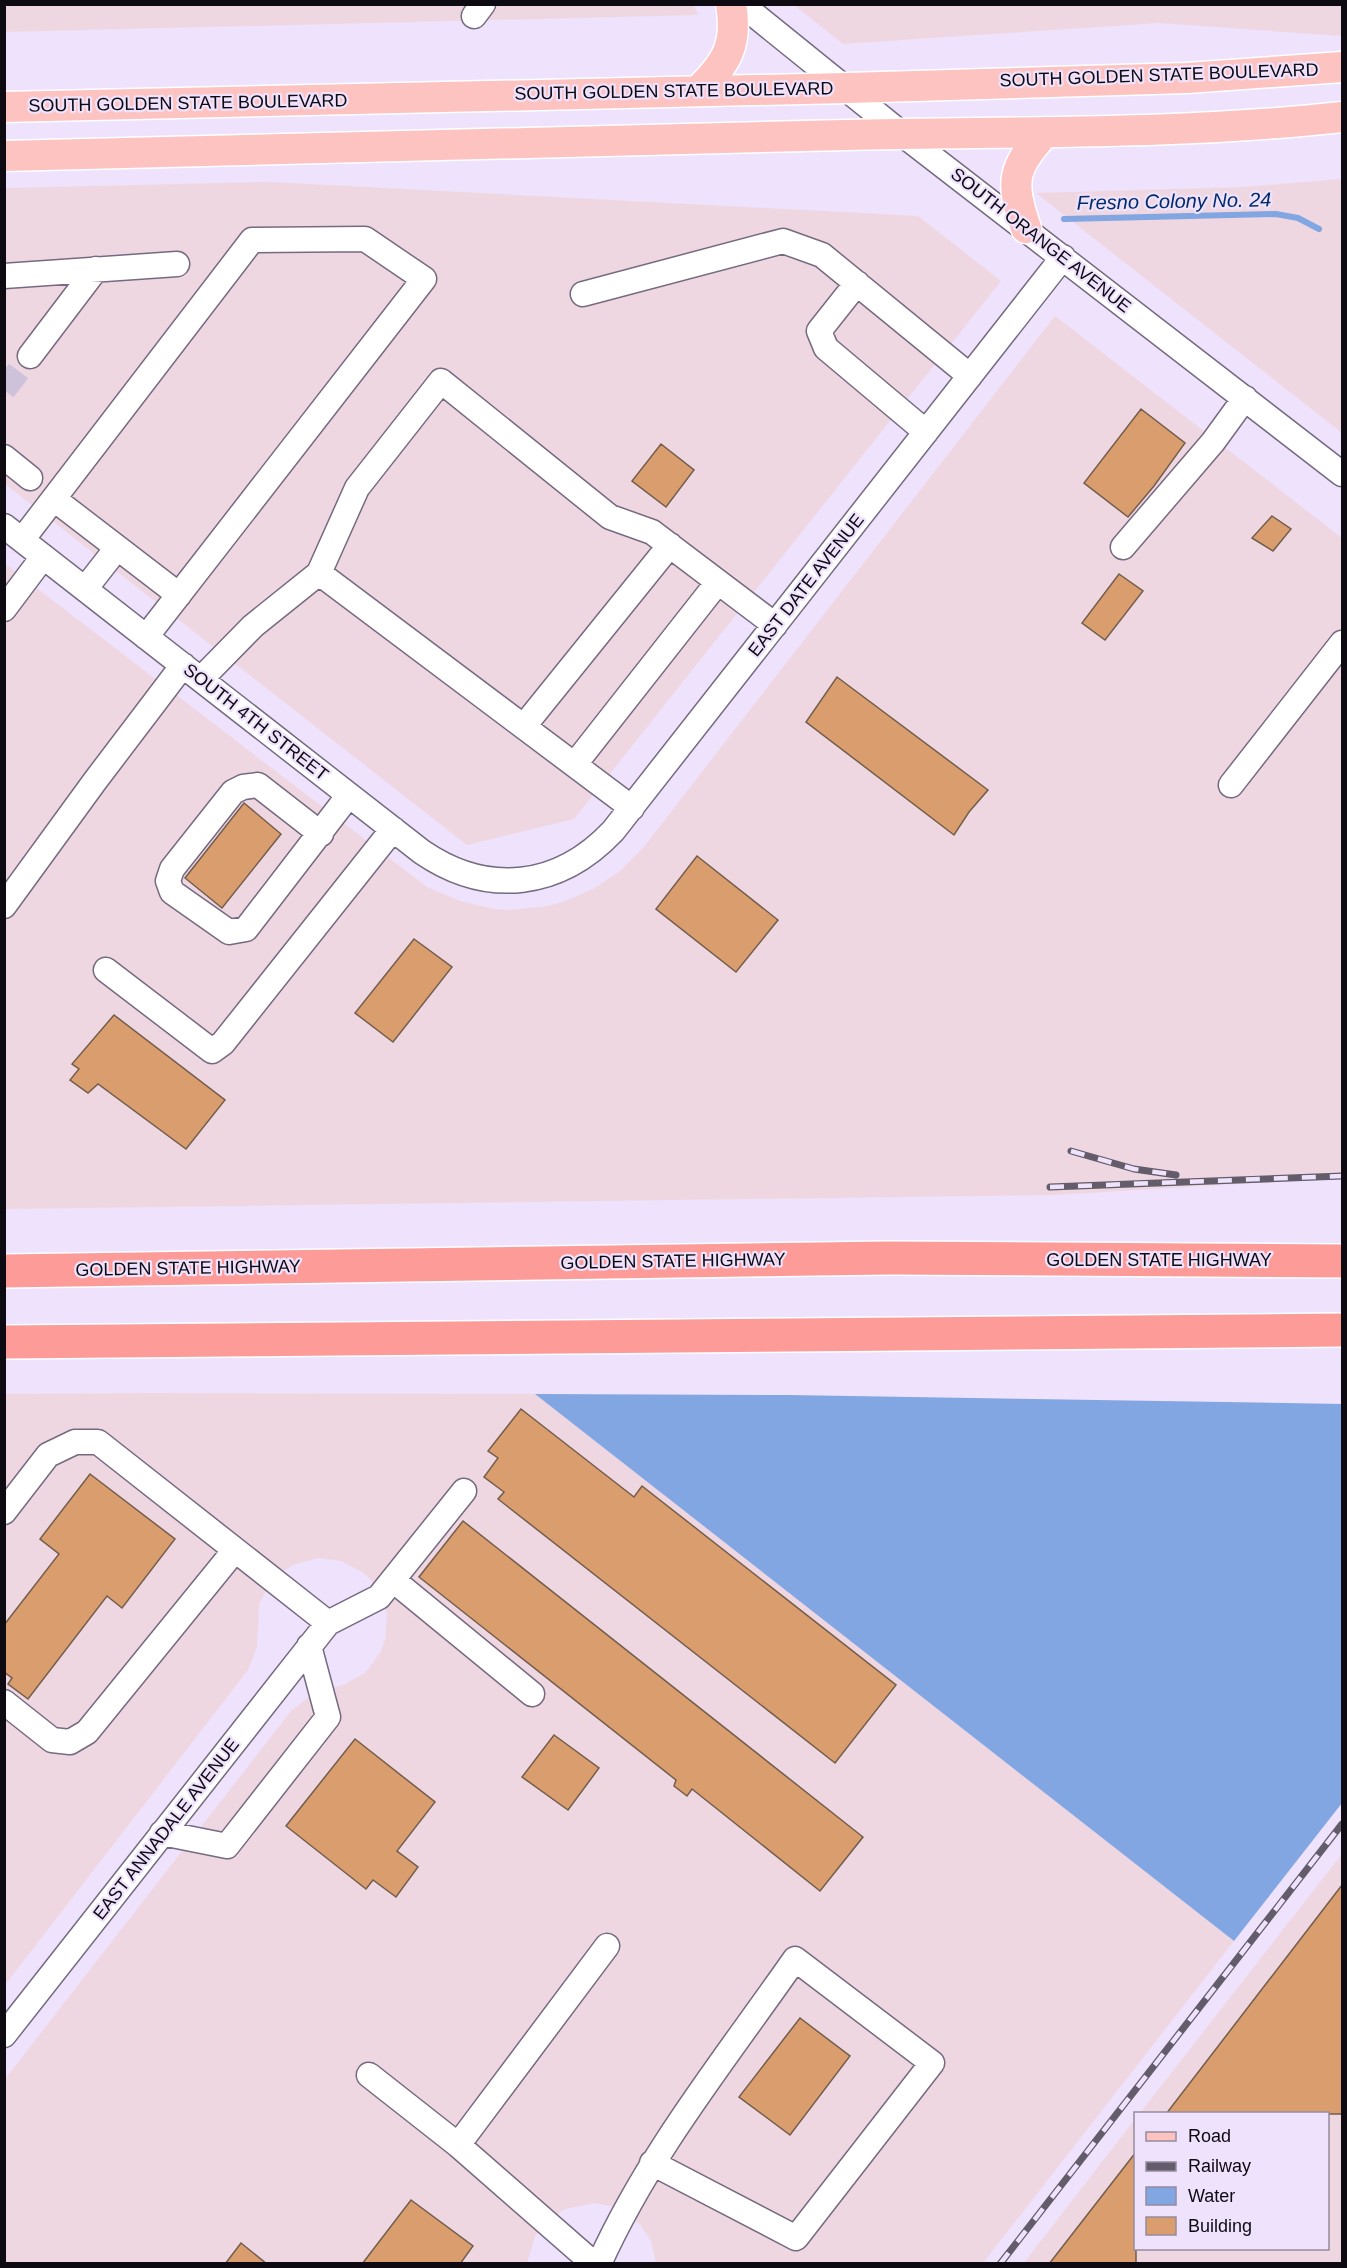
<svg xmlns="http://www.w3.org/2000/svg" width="1347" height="2268" font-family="Helvetica,sans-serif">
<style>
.industrial{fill:#efd7e1}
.water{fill:#81a6e2}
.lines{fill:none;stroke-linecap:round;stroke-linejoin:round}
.stream{stroke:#81a6e2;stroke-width:6}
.building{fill:#da9d6d;stroke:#725d4d;stroke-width:1.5}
.minor-tunnel{stroke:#cdc2d9;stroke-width:24;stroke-dasharray:24 12;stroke-linecap:butt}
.minor-casing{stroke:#756a80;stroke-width:27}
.major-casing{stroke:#fff;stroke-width:33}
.highway-casing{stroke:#fff;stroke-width:36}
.minor{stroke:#fff;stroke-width:24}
.major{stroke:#fdc3c1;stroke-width:30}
.highway{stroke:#fc9b98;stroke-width:33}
.rail-casing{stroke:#635c6a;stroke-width:7}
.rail{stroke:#efe2fc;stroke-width:4.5;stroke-dasharray:14;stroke-linecap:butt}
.labels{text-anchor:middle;stroke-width:4.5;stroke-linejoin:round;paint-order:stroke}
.street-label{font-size:18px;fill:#0e0a12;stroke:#efe2fc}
.water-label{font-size:20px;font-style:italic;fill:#002b6f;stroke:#efe2fc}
</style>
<rect width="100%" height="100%" fill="#efe2fc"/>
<path class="industrial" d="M693,4l5,11 -693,17 -1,-27z
M794,5h548v31l-183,-13 -316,21z
M1342,179v254l-306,-240 207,-6z
M270,182l648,34 83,65 -427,538 -107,26 -462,-361 -1,-296z
M1055,316l287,222v640l-289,17 -1048,14 -1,-646 423,324 33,14 34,8 18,1 36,-4 15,-4 30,-13 27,-18 23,-23z
M148,1393l387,1 699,547 -251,322h-327l-5,-22 -11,-17 -25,-17 -21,-4 -29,6 -17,11 -13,16 -8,27h-522v-184l286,-368 23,-18 29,-8 22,-12 15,-20 5,-13 2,-25 -3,-12 -12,-22 -10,-9 -21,-11 -24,-3 -24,7 -11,7 -17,20 -6,13 -2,42 -9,23 -243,315v-591z
M1342,1854v409l-319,1 112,-145 1,129h192v-134l-188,-1z"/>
<path class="water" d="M535,1394l253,1 554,9v399l-108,138z"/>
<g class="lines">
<path class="stream" d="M1064,219l212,-5 22,4 21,11"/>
</g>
<path class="building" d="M1141,409l44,34 -31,43 -26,31 -44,-34z
M661,444l33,26 -28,37 -34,-26z
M1272,516l19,13 -18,22 -21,-13z
M1119,574l24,17 -38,49 -23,-17z
M837,677l151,113 -19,22 -15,23 -148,-113z
M244,803l37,31 -59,74 -37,-30z
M697,856l81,64 -42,52 -80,-63z
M414,939l38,28 -59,75 -38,-29z
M114,1015l111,85 -39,49 -88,-65 -10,9 -18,-13 9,-11 -7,-5z
M521,1409l113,88 8,-11 254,199 -61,78 -337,-264 6,-7 -20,-15 14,-19 -10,-7z
M90,1474l85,65 -53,69 -15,-12 -79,103 -20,-15 4,-6 -8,-6v-47l55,-71 -19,-15z
M463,1521l400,316 -43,54 -128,-102 -5,7 -13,-10 2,-6 -257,-203z
M554,1735l45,33 -31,42 -46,-33z
M355,1739l80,63 -38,49 21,16 -22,30 -23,-17 -7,9 -80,-63z
M1342,1885v229h-176z
M800,2018l50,38 -60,79 -51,-38z
M1136,2152v112h-87z
M411,2200l62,46 -13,18h-98z
M241,2243l26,21h-42z"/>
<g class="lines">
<path class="minor-tunnel" d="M4,390l26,-34"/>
<defs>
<path id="minor" d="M741,4l161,130 440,340
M474,16l9,-12
M4,276l173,-12
M857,283l-38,48 7,17 100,84
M583,294l200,-53 39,14 148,121
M30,356l66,-87
M4,457l26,21
M54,499l125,96
M4,526l418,326c66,45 137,36 191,-21l450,-574
M22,540l230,-300 113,-1 59,40 -278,358
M1123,547l90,-105 32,-44
M319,573l313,235
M85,589l32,-41
M4,609l39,-52
M201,679l52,-53 66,-53 38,-85 84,-107 169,136 42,15 123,93
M524,726l146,-181
M575,764l143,-182
M1231,785l111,-142
M321,834l-63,-49 -15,2 -10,5 -61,77 -4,12 4,11 57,40 17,-3 103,-134
M4,906l91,-125 88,-116
M106,970l106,81 11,-8 170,-214
M4,1512l44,-57 27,-13h23l230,181
M393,1580l139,114
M4,1702l48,38 18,2 17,-10 148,-182
M162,1833l65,13 101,-129 -19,-71
M4,2035l324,-412 51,-26 85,-106
M369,2075l89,70 136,119
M458,2145l149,-199
M599,2264c50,-111 127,-206 196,-305l137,104 -136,175 -144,-75"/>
<path id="major" d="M699,90c28,-27 39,-46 32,-86
M4,107l843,-19 340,-10 155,-11
M4,156c281,-7 561,-14 841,-21 166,-4 332,0 497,-18
M1026,228c-16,-47 -14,-59 19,-96"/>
<path id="highway" d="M4,1271l885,-13 453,3
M4,1342l1338,-12"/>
</defs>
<use href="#minor" class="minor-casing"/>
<use href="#major" class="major-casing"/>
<use href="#highway" class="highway-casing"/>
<use href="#minor" class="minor"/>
<use href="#major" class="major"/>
<use href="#highway" class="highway"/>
<defs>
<path id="rail" d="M1071,1151l63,18 42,6
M1050,1187l292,-11
M1000,2264l342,-440"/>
</defs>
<use href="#rail" class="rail-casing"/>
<use href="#rail" class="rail"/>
</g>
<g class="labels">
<g class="street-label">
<text transform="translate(1159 75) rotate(-2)" y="6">SOUTH GOLDEN STATE BOULEVARD</text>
<text transform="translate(674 91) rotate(-1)" y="6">SOUTH GOLDEN STATE BOULEVARD</text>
<text transform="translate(188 103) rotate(-1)" y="6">SOUTH GOLDEN STATE BOULEVARD</text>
<text transform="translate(1041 240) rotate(38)" y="6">SOUTH ORANGE AVENUE</text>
<text transform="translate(806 585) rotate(-52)" y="6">EAST DATE AVENUE</text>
<text transform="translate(256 722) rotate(38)" y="6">SOUTH 4TH STREET</text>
<text x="1159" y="1266">GOLDEN STATE HIGHWAY</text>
<text transform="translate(673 1261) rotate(-1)" y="6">GOLDEN STATE HIGHWAY</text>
<text transform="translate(188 1268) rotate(-1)" y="6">GOLDEN STATE HIGHWAY</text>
<text transform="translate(166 1829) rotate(-52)" y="6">EAST ANNADALE AVENUE</text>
</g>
<g class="water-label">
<text transform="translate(1174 201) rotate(-1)" y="7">Fresno Colony No. 24</text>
</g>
</g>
<rect width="1347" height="2268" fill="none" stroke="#0e0a12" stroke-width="12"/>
<rect x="1134" y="2112" width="195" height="138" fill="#efe2fc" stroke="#958c9e" stroke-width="1.5"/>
<rect x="1146" y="2132" width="30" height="9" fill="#fdc3c1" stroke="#958c9e" stroke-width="1.5"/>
<text x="1188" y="2142" font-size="18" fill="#0e0a12">Road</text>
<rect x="1146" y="2162" width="30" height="9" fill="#635c6a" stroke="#958c9e" stroke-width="1.5"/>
<text x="1188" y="2172" font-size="18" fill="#0e0a12">Railway</text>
<rect x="1146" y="2187" width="30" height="18" fill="#81a6e2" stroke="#958c9e" stroke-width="1.5"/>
<text x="1188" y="2202" font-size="18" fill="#0e0a12">Water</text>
<rect x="1146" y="2217" width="30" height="18" fill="#da9d6d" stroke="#958c9e" stroke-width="1.5"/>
<text x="1188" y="2232" font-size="18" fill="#0e0a12">Building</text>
</svg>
